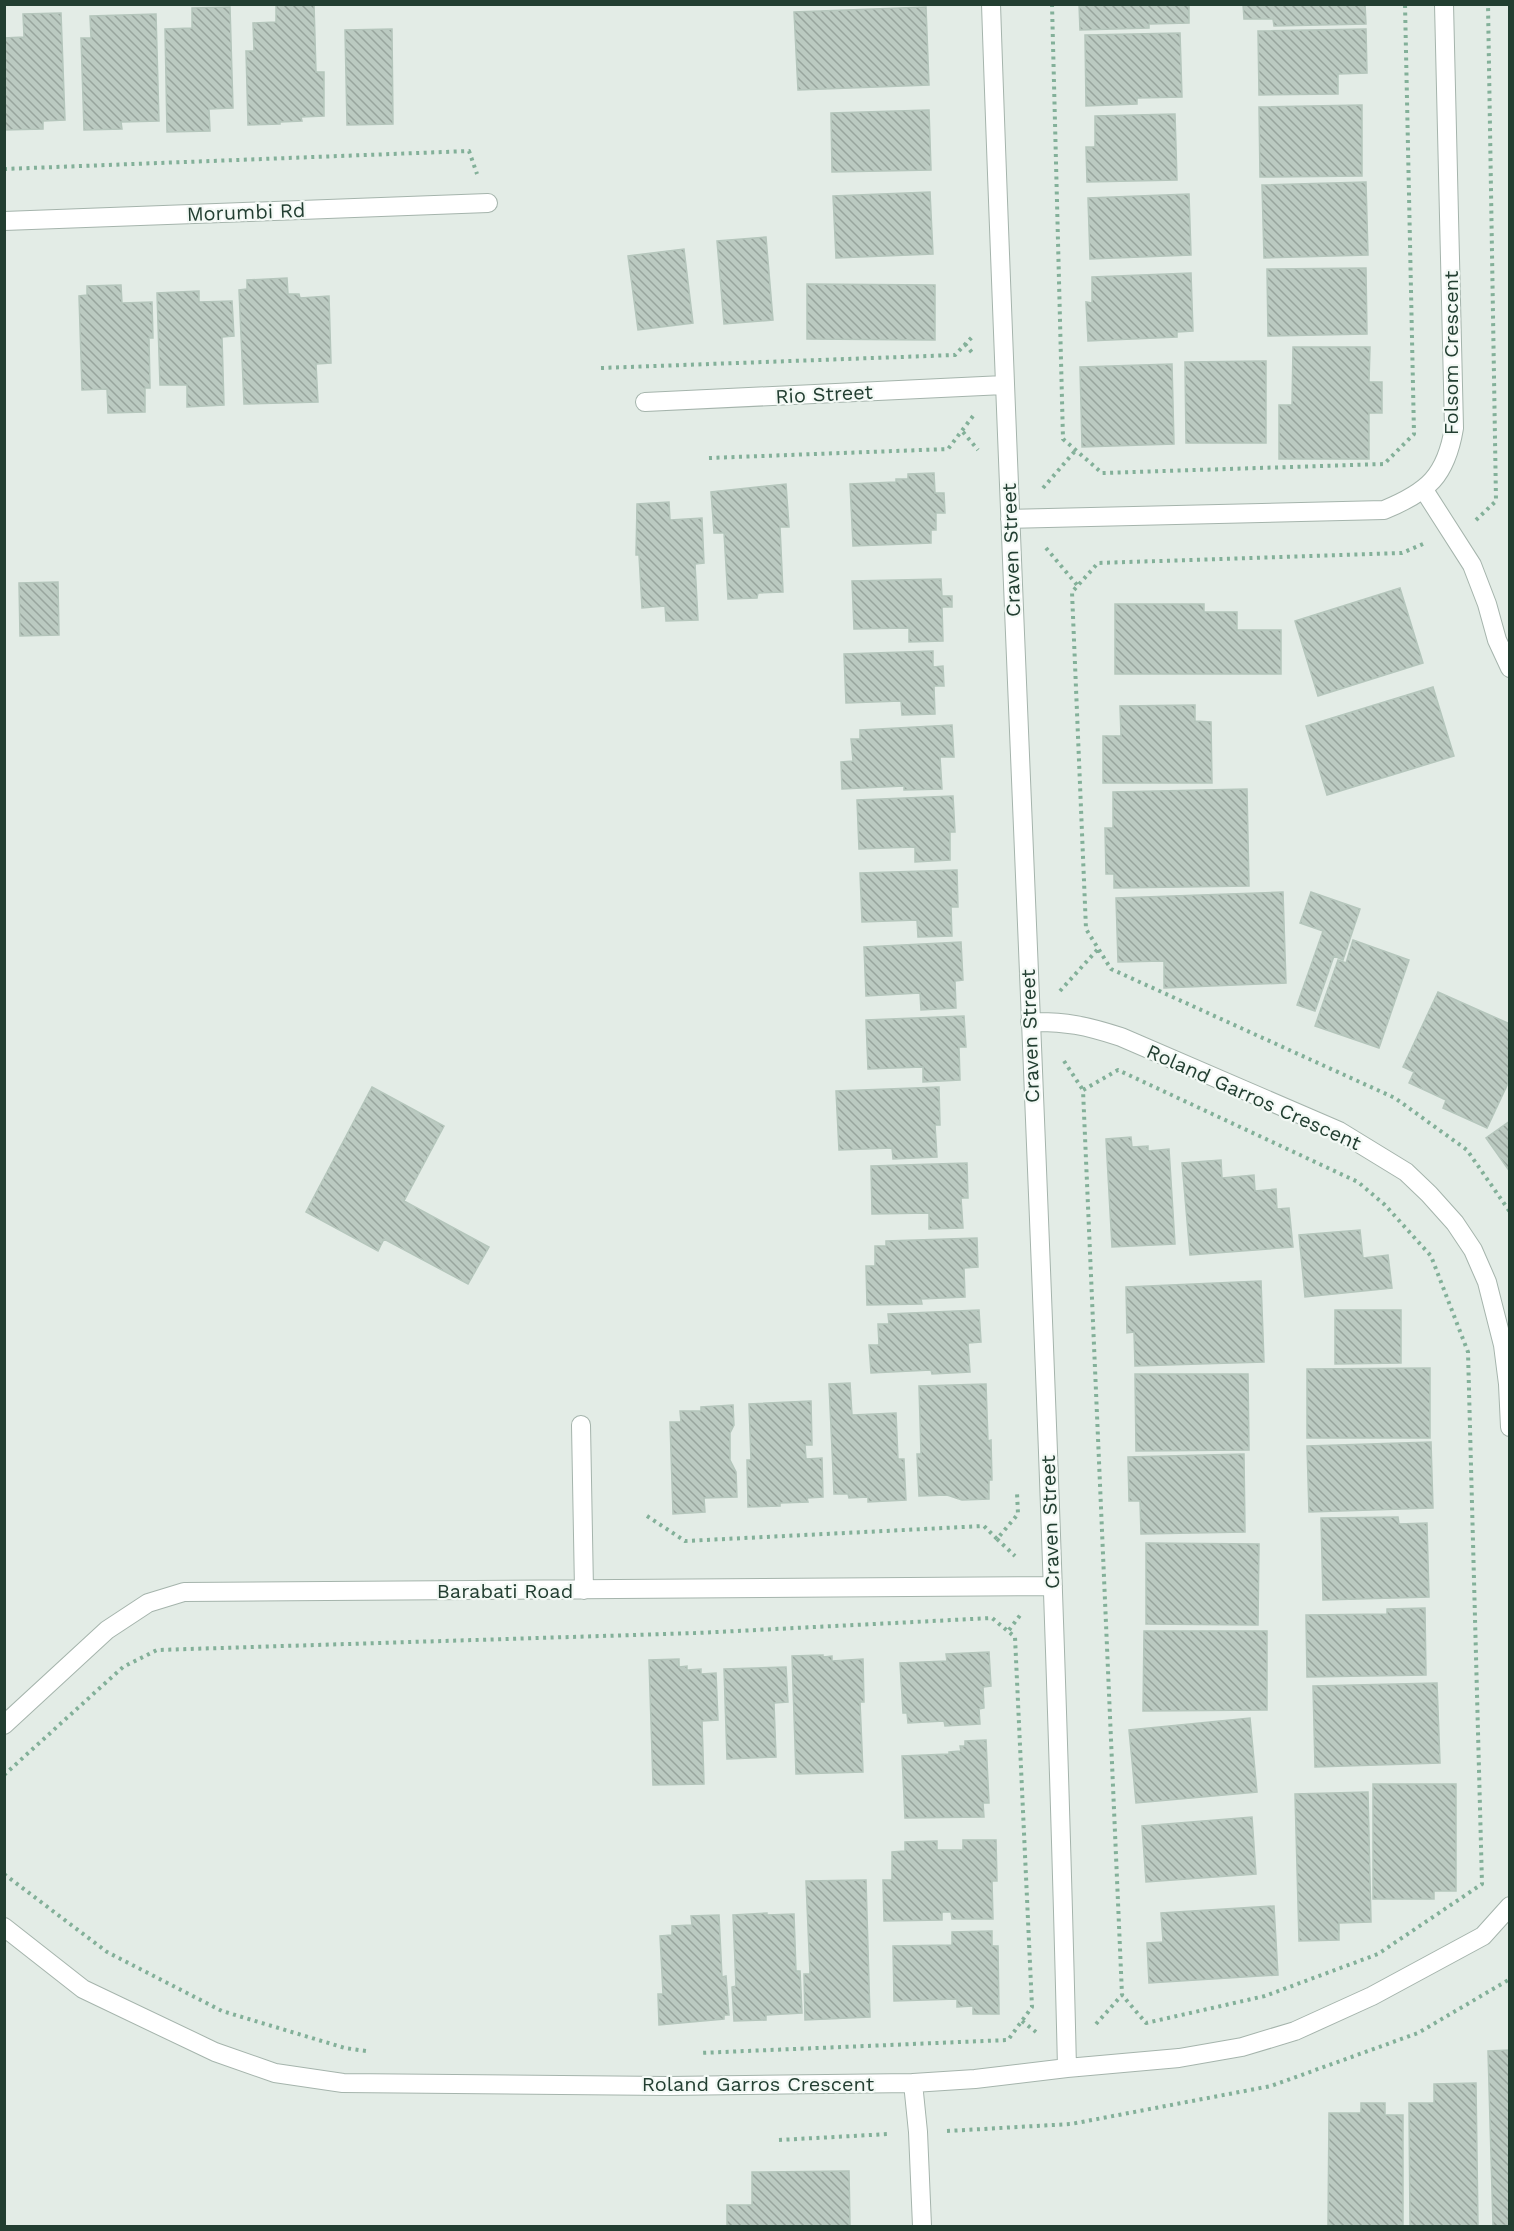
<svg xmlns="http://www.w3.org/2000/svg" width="1514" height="2231" font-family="'Work Sans',sans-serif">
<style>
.building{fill:url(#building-back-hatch);stroke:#b5c6bc;stroke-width:1.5}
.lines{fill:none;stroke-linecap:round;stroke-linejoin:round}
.minor-casing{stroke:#a5b4ac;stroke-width:20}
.path{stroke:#83b099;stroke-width:4;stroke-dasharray:3 4.5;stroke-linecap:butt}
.minor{stroke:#fff;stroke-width:18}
.labels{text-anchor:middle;stroke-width:4.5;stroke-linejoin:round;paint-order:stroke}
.street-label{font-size:20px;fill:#223e31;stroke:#f3f9f5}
</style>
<defs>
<pattern id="building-back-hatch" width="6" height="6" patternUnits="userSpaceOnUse" patternTransform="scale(1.5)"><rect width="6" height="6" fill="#bbcac1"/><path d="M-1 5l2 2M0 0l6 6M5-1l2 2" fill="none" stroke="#98a59d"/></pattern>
</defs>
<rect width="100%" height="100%" fill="#e3ece6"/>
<path class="building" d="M276,4h38l2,68h8v44l-23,1 1,4 -22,1v2l-32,1 -2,-74h8l-1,-28 23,-1z
M1079,4h110v19l-40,1v4l-69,2z
M1243,4h122l1,20 -92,2 -1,-7h-29z
M230,7l3,101 -24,1 1,22 -43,1 -2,-103 27,-1v-20z
M926,7l3,78 -131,5 -4,-78z
M61,13l4,107 -22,1v8l-39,1v-92l20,-1 -1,-23z
M156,14l3,107 -38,1 1,7 -38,1 -3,-92h10l-1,-22z
M392,29l1,95 -46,1 -2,-95z
M1366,29l1,44 -29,1v20l-79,1 -1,-64z
M1180,33l2,64 -45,1v6l-51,2 -1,-71z
M1362,105v71l-102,1 -1,-70z
M929,110l2,60 -99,2 -1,-59z
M1175,114l2,66 -90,2 -1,-35h9v-31z
M1366,182l2,73 -104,3 -2,-73z
M930,192l3,62 -97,4 -3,-62z
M1189,194l2,61 -101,4 -2,-61z
M766,237l7,83 -49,4 -7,-83z
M684,249l9,74 -55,7 -10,-74z
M1366,268l1,66 -99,2 -1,-67z
M1191,273l2,58 -16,1v5l-89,4 -2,-39 6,1v-26z
M287,278l1,16h11l1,4 29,-2 2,67 -15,1 2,38 -74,2 -5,-114 8,-1v-9z
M807,284l128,1v55l-128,-1z
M121,285l1,18 30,-1 1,36h-4l1,50h-5v24l-37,1 -1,-24 -25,1 -3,-94 8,-1v-9z
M199,291v11l33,-1 2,35 -12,1 2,68 -37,2v-22h-27l-3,-92z
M1293,347h77l-1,35h13v31h-13v46h-90v-54h13z
M1266,361v82h-80l-1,-81z
M1172,364l2,80 -92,3 -2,-80z
M934,473l1,20h9l1,20h-9v17h-5v13l-78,3 -3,-62 46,-2v-3h12v-5z
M786,484l3,43h-9l3,65 -25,1 -1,5 -29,1 -4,-66h-10l-3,-41z
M669,502l1,18 32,-2 2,45 -9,1 3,56 -32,1 -1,-15 -23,2 -3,-53h-3l1,-51z
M941,579l1,17h10v11h-10l1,34 -34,1v-14l-55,1 -2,-48z
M58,582l1,53 -39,1 -1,-53z
M1400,588l23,75 -105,33 -23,-75z
M1115,604h89v8h33v18h44v44h-166z
M933,651v16l10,-1 1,20h-10l1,28 -33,1 -1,-14 -55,2 -2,-49z
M1433,687l21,69 -127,39 -21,-69z
M1195,705v16l16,1 1,61h-109v-47h18l-1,-30z
M952,725l2,32h-14l2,32 -38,1v-4l-62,3 -1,-27 12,-1 -2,-22h9v-9z
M1247,789l2,97 -135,2v-14h-8l-1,-46h8v-36z
M953,796l2,36h-5v28l-35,2v-15l-56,2 -2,-49z
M957,870l1,37h-7l1,29 -34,1 -1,-17 -55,2 -2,-49z
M1283,892l3,91 -122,5v-27l-46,1 -2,-64z
M1311,892l49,17 -17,51 -9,-4 -19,55 -18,-6 26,-74 -23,-8z
M1353,940l56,20 -30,88 -64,-22 23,-66 8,3z
M961,942l2,38 -8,1 1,27 -35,2 -1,-17 -54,3 -2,-49z
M1438,992l72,32v55l-23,49 -44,-20 3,-8 -37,-17 5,-11 -11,-5z
M964,1016l2,31h-7l1,33 -37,2v-15l-55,2 -2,-49z
M372,1087l72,39 -40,75 85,46 -21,37 -84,-45 -6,12 -72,-39z
M939,1087l1,38h-5l2,32 -44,2 -1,-11 -53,2 -3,-59z
M1510,1121v51l-24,-34z
M1131,1137l1,10 16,-1v5l21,-2 6,95 -63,3 -6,-108z
M1221,1160l1,18 32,-3 1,16 21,-2 1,20 12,-1 4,39 -103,8 -8,-92z
M967,1163l1,35h-7l2,30 -34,1v-16l-57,1 -1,-48z
M1360,1230l3,28 25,-3 4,33 -87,9 -6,-62z
M977,1238l1,29 -14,1 1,29 -44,2 1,5 -55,1 -1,-39h9v-20h11v-5z
M1261,1281l3,81 -129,4 -1,-34 -7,1 -1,-46z
M979,1310l2,32 -13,1 2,29 -38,2 -1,-4 -60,3 -2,-28h10l-1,-21h11l-1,-10z
M1335,1310h66v53l-66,1z
M1430,1368v70h-123v-69z
M1135,1374h113l1,76 -113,1z
M850,1383l2,32 44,-2 2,46h6l2,41 -38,2v-5l-19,1 -1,-4h-14l-5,-110z
M986,1384l2,57 3,-1 1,40h-3v19l-27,1 -15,-5 -28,1 -2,-42h4l-2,-68z
M811,1401l1,44h-7l1,14 16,-1 1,39 -16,1 1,4 -28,1v3l-32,1 -1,-47h4l-2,-56z
M733,1405l1,20 -4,8v27l6,12 1,25 -33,1 1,14 -32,2 -3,-92h11l-1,-11h21v-4z
M1431,1442l2,66 -124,4 -2,-66z
M1244,1454l1,78 -104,2 -1,-33h-11l-1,-44z
M1398,1517l1,7 28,-1 2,74 -106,3 -2,-82z
M1146,1543l113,1 -1,81 -112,-1z
M1425,1608l1,67 -119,2 -1,-62 81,-1v-5z
M1144,1631h123v79l-124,1z
M989,1652l2,34 -8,1 1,21 -5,1 1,15 -35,2 -1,-5 -36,2 -1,-10h-4l-3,-50 47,-2 -1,-7z
M823,1655v2l9,-1v5l31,-2 1,43h-4l3,70 -67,2 -4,-118z
M679,1659v8l8,-1v4l14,-1v5l15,-1 2,47 -16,1 2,63 -51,1 -4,-125z
M786,1667l2,35 -14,1 2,54 -49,2 -3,-90z
M1437,1683l3,80 -125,4 -2,-81z
M1250,1718l7,74 -121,11 -7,-73z
M986,1740l3,63h-6l1,14 -79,1 -3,-62 47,-2v-2l12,-1 -1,-5h5v-5z
M1373,1784h83v107h-22v8h-61z
M1368,1792l3,130 -32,1v17l-40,1 -4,-147z
M1252,1817l4,57 -110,8 -4,-56z
M963,1840h33l1,41h-5l1,38h-41l-1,-7h-9v8l-58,1 -1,-41h9v-28l13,-1v-9l32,-1v9h26z
M866,1880l4,137 -65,3 -1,-46h6l-4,-93z
M1274,1906l4,69 -129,8 -2,-40 16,-1 -2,-29z
M767,1913v2l27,-1 2,57h4l2,42 -36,2v5l-32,1 -2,-34 4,-1 -3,-71z
M719,1915l3,62 4,-1 3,39h-5v4l-65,6 -1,-31h5l-3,-58 12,-1v-9l20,-1 -1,-9z
M992,1931v15h6l1,68h-26v-8l-16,1v-8l-63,2 -1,-55 59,-1v-13z
M1510,2050v175l-17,1 -5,-175z
M1476,2083l2,143h-68l-1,-123h25v-19z
M1361,2103h24v12h18v111h-75l1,-113h32z
M849,2171l1,55h-123v-21h25v-33z"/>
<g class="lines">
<defs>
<path id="minor" d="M991,4c23,688 60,1376 76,2064
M4,221l484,-18
M645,402l359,-17
M1424,490l48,75 15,39 10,36 13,28
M1010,519l374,-9c44,-18 62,-34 70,-82l-10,-424
M1030,1022c35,-1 57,4 91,15l218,94 67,41 23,22 26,29 18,27 14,32 16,63 5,39 2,43
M581,1425l3,165
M4,1725l103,-95 41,-27 36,-11 869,-6
M4,1927l79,62 132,63 60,21 68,10 325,3 245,-3 62,-4 92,-11 112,-10 63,-11 53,-16 77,-35 111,-60 27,-30
M913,2083l5,49 4,94"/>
</defs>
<use href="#minor" class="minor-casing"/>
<path class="path" d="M1052,4l11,435 39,34 282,-9 30,-30 -9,-430
M4,169l465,-18 8,23
M965,344l9,11
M601,368l354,-13 19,-20
M963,432l15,18
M709,458l239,-9 25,-33
M1043,488l32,-37
M1476,520l20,-19 -8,-497
M1423,544l-21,9 -304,10 -26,29 14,337 25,40 284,129 72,52 43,62
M1046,548l32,38
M1060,991l38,-42
M1064,1061l19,29
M647,1516l38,25 299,-15 13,13 21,-25 -1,-21
M997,1539l18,17
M1009,1630l12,-16
M4,1775l119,-108 34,-17 540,-17 295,-15 23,19 17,370 -24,33 -309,13
M4,1874l103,78 115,59 123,37 21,3
M1022,2021l14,11
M1096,2024l26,-29 -39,-905 35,-20 240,112 27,23 46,51 37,96 14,532 -104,70 -113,42 -119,27 -24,-28
M947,2131l124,-7 200,-38 147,-53 92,-54
M779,2140l110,-6"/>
<use href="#minor" class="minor"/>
</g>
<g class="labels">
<g class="street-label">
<text transform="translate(246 212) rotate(-2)" y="7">Morumbi Rd</text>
<text transform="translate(1451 353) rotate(-90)" y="7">Folsom Crescent</text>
<text transform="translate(824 394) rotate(-3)" y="7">Rio Street</text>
<text transform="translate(1011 550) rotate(-92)" y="7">Craven Street</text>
<text transform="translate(1030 1036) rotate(-92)" y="7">Craven Street</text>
<text transform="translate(1254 1097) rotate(24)" y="7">Roland Garros Crescent</text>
<text transform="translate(1050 1522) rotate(-92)" y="7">Craven Street</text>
<text x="505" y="1598">Barabati Road</text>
<text x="758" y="2091">Roland Garros Crescent</text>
</g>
</g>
<rect width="1514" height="2231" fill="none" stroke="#223e31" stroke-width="12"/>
</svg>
